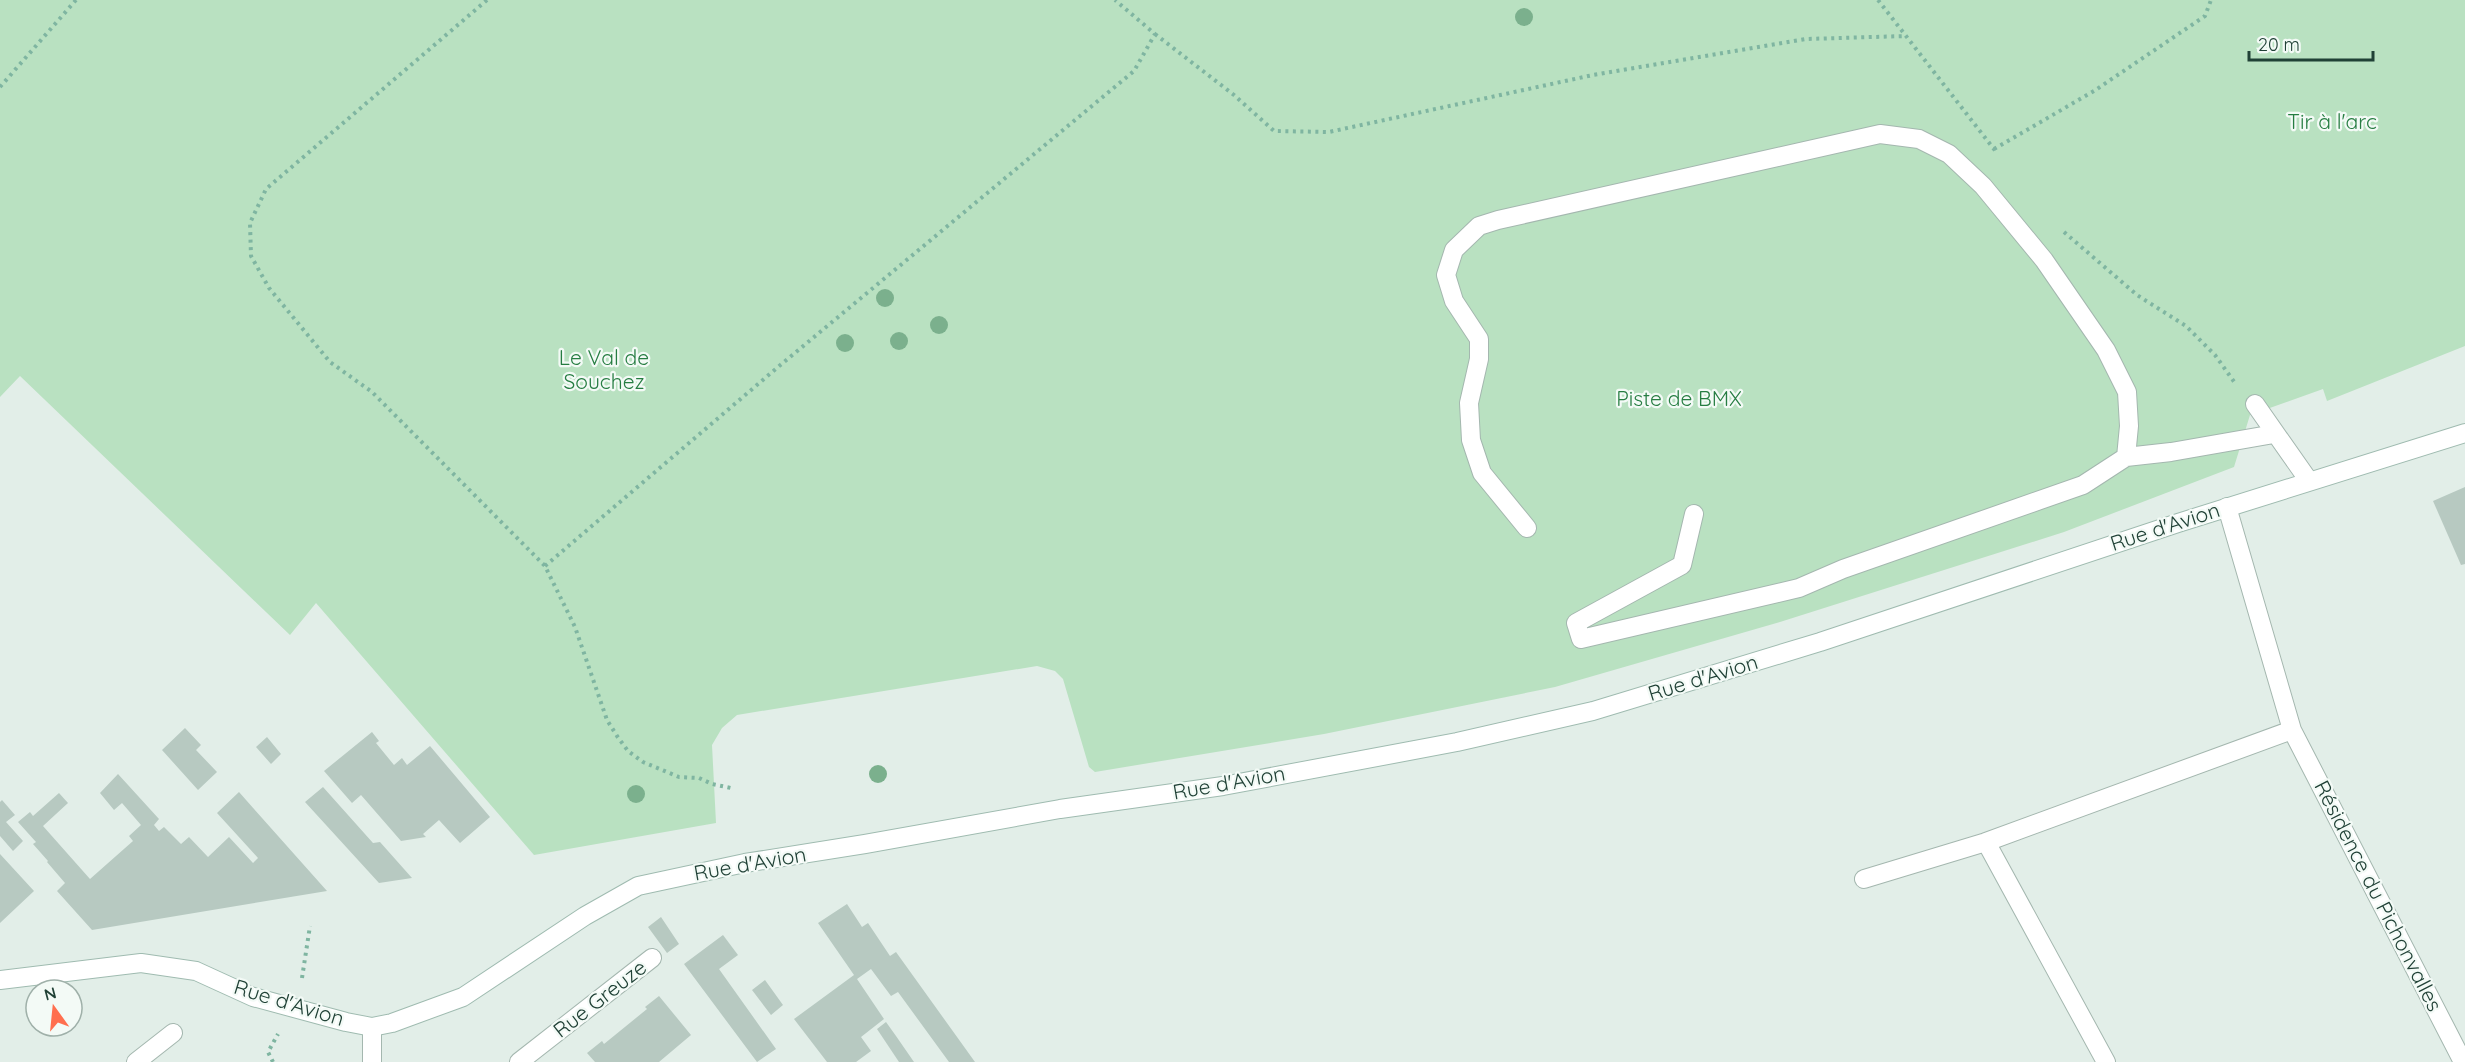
<svg xmlns="http://www.w3.org/2000/svg" width="2465" height="1062" font-family="Quicksand,sans-serif">
<style>
.green{fill:#b9e1c1}
.building{fill:#b7c9c1}
.lines{fill:none;stroke-linecap:round;stroke-linejoin:round}
.lane-casing{stroke:#a4b7af;stroke-width:20}
.street-casing{stroke:#a4b7af;stroke-width:20}
.secondary-casing{stroke:#9fbbb0;stroke-width:20}
.path{stroke:#7fb5a1;stroke-width:4;stroke-dasharray:3 4.5;stroke-linecap:butt}
.lane{stroke:#fff;stroke-width:18}
.street{stroke:#fff;stroke-width:18}
.secondary{stroke:#fff;stroke-width:18}
.tree{fill:#7bb08d}
.labels{text-anchor:middle;stroke-width:4.5;stroke-linejoin:round;paint-order:stroke}
.park-label{font-size:21px;fill:#267d42;stroke:#f3faf6}
.street-label{font-size:21px;fill:#204136;stroke:#f3faf6}
</style>
<rect width="100%" height="100%" fill="#e2eee8"/>
<path class="green" d="M0,0h2465v346l-138,55 -4,-12 -73,26 -16,52 -170,65 -284,90 -225,65 -231,47 -229,38 -6,-5 -26,-88 -8,-8 -18,-5 -300,49 -15,13 -10,17 4,78 -182,32 -218,-252 -26,32 -270,-259 -20,21z"/>
<path class="building" d="M2465,487v77l-4,1 -28,-64z
M185,728l16,17 -5,5 21,22 -19,18 -36,-40z
M372,732l7,9 -3,2 18,22 8,-7 5,7 23,-19 60,71 -30,26 -21,-23 -16,14 3,3 -25,4 -40,-46 -9,8 -28,-32z
M267,737l14,17 -10,10 -15,-17z
M118,774l41,45 -5,6 5,6 5,-4 17,17 8,-7 19,20 21,-20 24,26 5,-5 -41,-45 22,-21 88,99 -235,39 -35,-39 8,-8 -18,-21 1,-1 -15,-17 3,-2 -18,-20 12,-10 3,4 26,-23 9,10 -25,23 47,53 43,-38 -4,-5 12,-11 -19,-22 -8,7 -14,-17z
M323,787l50,56 7,-1 32,36 -33,5 -74,-81z
M2,800l13,15 -9,7 17,19 -10,10 -13,-15v-34z
M0,854l34,37 -34,32z
M847,904l15,23 6,-4 22,33 6,-4 79,110h-26l-51,-70 -7,4 -20,-27 -14,10 27,40 -23,18 10,14 -15,11h-29l-33,-43 60,-44 -36,-52z
M661,917l18,27 -12,9 -19,-26z
M723,935l15,20 -19,14 57,80 -19,13 -73,-98z
M765,980l18,25 -12,10 -19,-25z
M659,996l32,39 -32,27h-64l-8,-9 15,-12 2,3 43,-35 -2,-2z
M886,1022l10,14 18,26h-15l-22,-33z"/>
<g class="lines">
<defs>
<path id="lane" d="M2255,404l54,77
M1694,514l-12,51 -106,58 5,16 218,-51 44,-19 240,-84 43,-28 45,-5 103,-18
M1527,528l-45,-55 -11,-33 -2,-37 10,-44v-20l-25,-38 -8,-26 8,-25 25,-24 19,-6 382,-86 39,5 30,15 34,32 61,74 62,90 21,42 2,34 -3,31"/>
<path id="street" d="M2227,507l65,223 171,332
M1864,879l122,-37
M372,1027v35
M136,1062l37,-29
M519,1062l133,-104
M2106,1062l-120,-220 306,-112"/>
<path id="secondary" d="M0,980l141,-17 55,8 57,26 93,25 26,5 20,-4 71,-26 122,-81 53,-30 107,-23 120,-19 195,-35 163,-23 234,-44 136,-31 227,-69 358,-119 287,-90"/>
</defs>
<use href="#lane" class="lane-casing"/>
<use href="#street" class="street-casing"/>
<use href="#secondary" class="secondary-casing"/>
<path class="path" d="M487,0l-221,189 -16,34 1,33 18,32 61,74 42,30 173,174 30,61 32,93 10,16 11,15 15,11 36,15 20,1 13,6 19,4
M1878,0l119,153
M1155,34l79,61 40,36 55,1 264,-57 213,-36 100,-3
M0,87l76,-87
M1994,149l100,-58 111,-75 6,-16
M2064,232l73,63 49,31 29,29 20,28
M545,566l233,-199 356,-296 21,-37 -40,-34
M302,978l8,-52
M273,1062l-5,-10 10,-18"/>
<use href="#lane" class="lane"/>
<use href="#street" class="street"/>
<use href="#secondary" class="secondary"/>
</g>
<g class="tree">
<circle cx="1524" cy="17" r="9"/>
<circle cx="885" cy="298" r="9"/>
<circle cx="939" cy="325" r="9"/>
<circle cx="899" cy="341" r="9"/>
<circle cx="845" cy="343" r="9"/>
<circle cx="878" cy="774" r="9"/>
<circle cx="636" cy="794" r="9"/>
</g>
<g class="labels">
<g class="park-label">
<text x="2332" y="129">Tir à l'arc</text>
<text x="604" y="365">Le Val de<tspan x="604" dy="24">Souchez</tspan></text>
<text x="1679" y="406">Piste de BMX</text>
</g>
<g class="street-label">
<text transform="translate(2165 527) rotate(-18)" y="7">Rue d'Avion</text>
<text transform="translate(1703 678) rotate(-17)" y="7">Rue d'Avion</text>
<text transform="translate(1229 783) rotate(-10)" y="7">Rue d'Avion</text>
<text transform="translate(750 864) rotate(-10)" y="7">Rue d'Avion</text>
<text transform="translate(2378 896) rotate(63)" y="7">Résidence du Pichonvalles</text>
<text transform="translate(600 999) rotate(-38)" y="7">Rue Greuze</text>
<text transform="translate(289 1003) rotate(17)" y="7">Rue d'Avion</text>
</g>
</g>
<g transform="translate(54 1008) rotate(345)"><circle r="28" fill="#f3faf6" stroke="#9fb0a9" stroke-width="1.5"/>
<path d="M0-4.5L10 22L0 15L-10 22Z" fill="#ff6f4f"/>
<text y="-9" font-size="16" font-weight="bold" text-anchor="middle" fill="#204136">N</text>
</g>
<path d="M2249 51v9h124v-9" fill="none" stroke="#204136" stroke-width="3"/>
<text x="2258" y="51" font-size="18" fill="#204136" stroke="#f3faf6" stroke-width="4.5" paint-order="stroke">20 m</text>
</svg>
